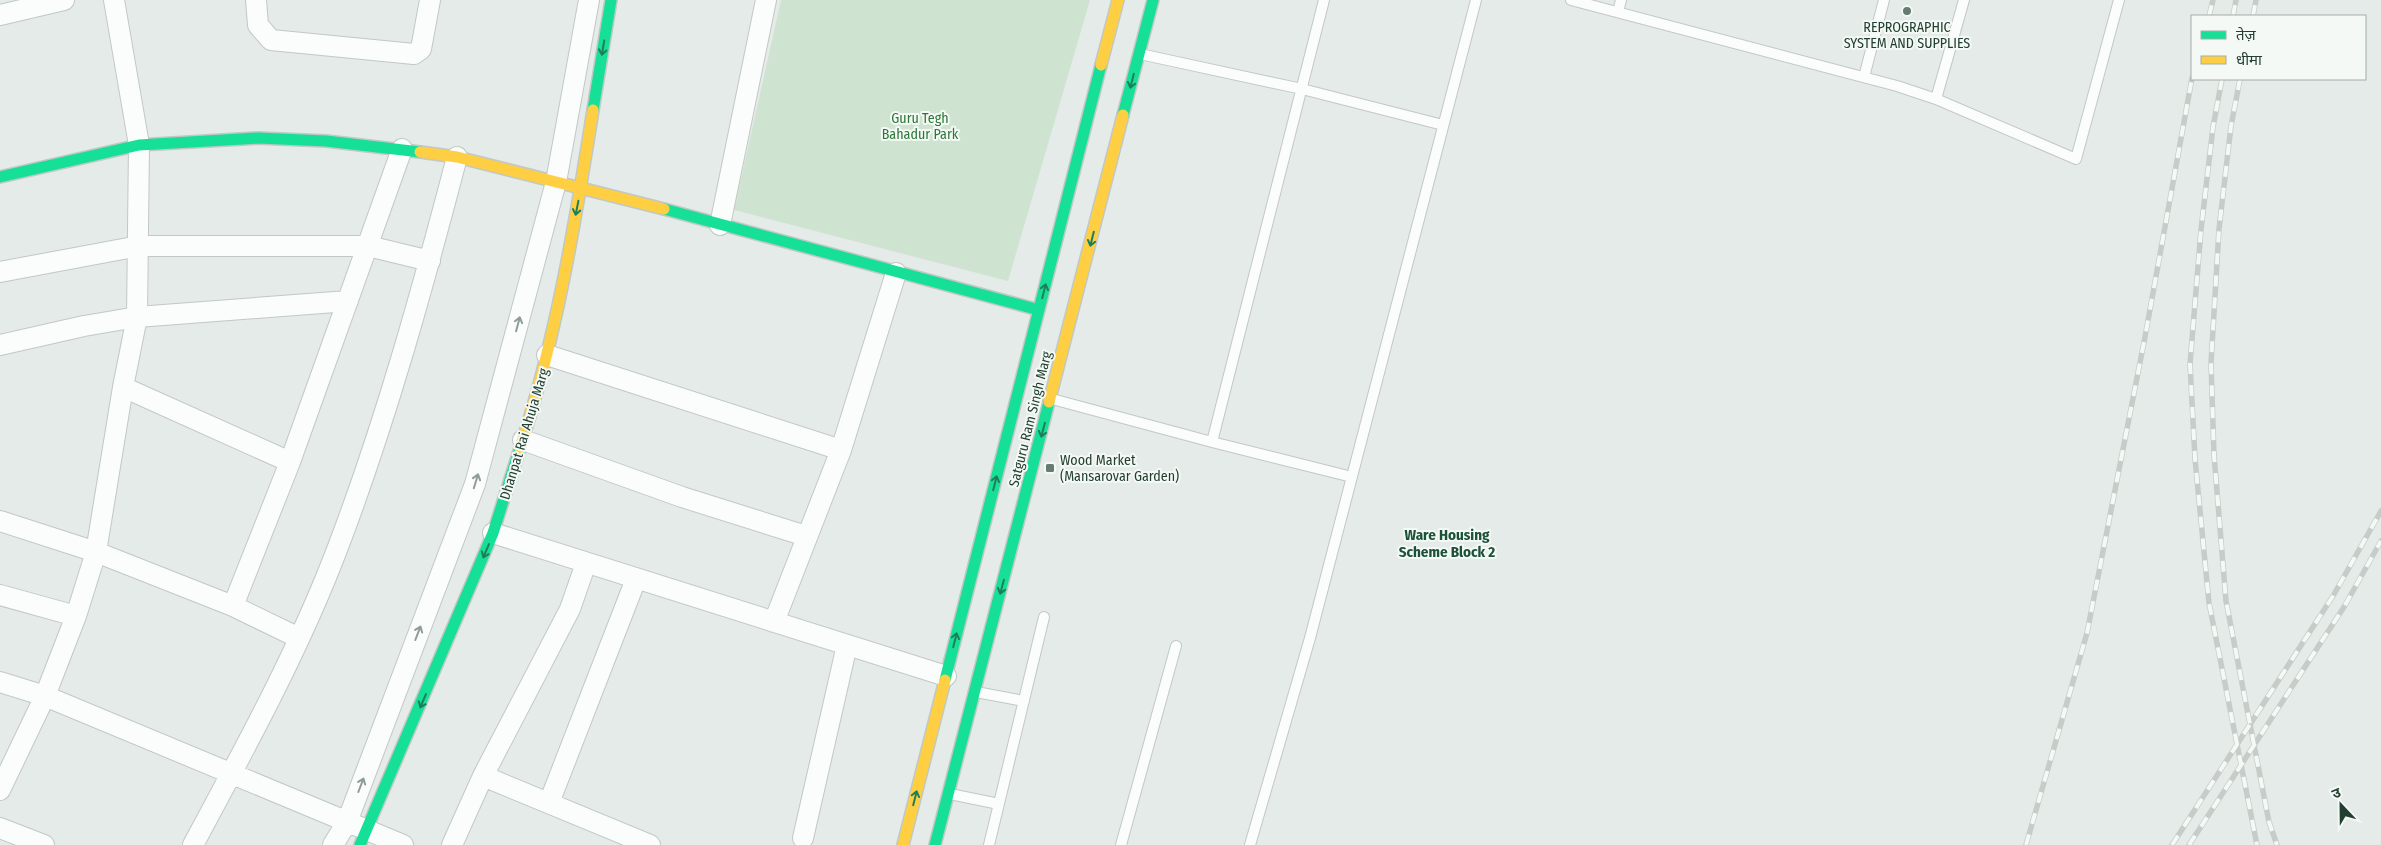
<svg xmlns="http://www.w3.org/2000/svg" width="2381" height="845" font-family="'Fira Sans Condensed','Noto Sans Devanagari',sans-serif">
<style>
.green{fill:#cee4d1}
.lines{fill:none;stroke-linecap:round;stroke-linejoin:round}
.lane-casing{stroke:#c2c8c5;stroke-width:12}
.street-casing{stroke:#c2c8c5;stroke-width:22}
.fast-casing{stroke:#c1c8c5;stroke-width:14}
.slow-casing{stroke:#c1c8c5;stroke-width:14}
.lane{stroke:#fbfcfc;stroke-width:10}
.street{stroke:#fbfcfc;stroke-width:20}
.fast{stroke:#16e098;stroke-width:11}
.slow{stroke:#ffcf43;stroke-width:11}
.rail-casing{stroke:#c7ccc9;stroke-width:5.5}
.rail{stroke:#f4f9f5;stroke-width:4;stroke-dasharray:11;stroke-linecap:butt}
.oneway{stroke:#1d7f5a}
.oneway2{stroke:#8e9e96}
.poi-dot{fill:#667b71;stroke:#f4f9f5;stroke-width:2}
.labels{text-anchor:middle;stroke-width:4;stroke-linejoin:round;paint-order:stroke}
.poi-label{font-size:14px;fill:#223f31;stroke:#f4f9f5}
.park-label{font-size:14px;fill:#2b7739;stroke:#f4f9f5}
.street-label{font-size:14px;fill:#223f31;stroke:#f4f9f5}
.neighbourhood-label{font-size:15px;font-weight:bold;fill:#1d523a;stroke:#f4f9f5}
</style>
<rect width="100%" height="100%" fill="#e5ebe8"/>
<path class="green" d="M781,0h309l-82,281 -274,-71z"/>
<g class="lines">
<defs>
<path id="lane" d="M1571,0l326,86 39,13 140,60 43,-159
M1618,12l3,-12
M1140,54l162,35 141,36
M1864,77l20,-77
M1936,99l28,-99
M1052,399l160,43 112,-442
M1212,442l140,35
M976,692l48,9
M950,794l49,10
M989,845l55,-228
M1121,845l55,-199
M1250,845l60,-207 166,-638"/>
<path id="street" d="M256,0l2,25 13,15 143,14 7,-5 9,-49
M0,15l64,-15
M720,225l46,-225
M0,272l139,-26h229l62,15
M0,345l84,-19 53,-9 211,-16
M547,355l294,95
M123,387l167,75
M523,440l159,57 124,39
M0,521l96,31 137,54 57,-144 112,-313
M493,533l453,143
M586,563l-16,46 -87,167 167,69
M0,595l76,21
M233,606l66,32
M774,622l67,-172 55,-177
M0,682l45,14 358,149
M0,790l45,-94 31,-80 20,-64 27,-165 14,-70 2,-172 -25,-145
M549,803l87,-224
M0,828l44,17
M803,838l44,-193
M193,845c52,-97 106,-195 145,-298 48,-126 85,-260 119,-390
M333,845l14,-23 128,-338 81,-302 33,-182
M452,845l31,-69"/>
<path id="fast" d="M593,110l18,-110
M1123,115l30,-115
M0,177l139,-32 119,-7 68,3 94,11
M664,209l375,101
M945,680l156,-615
M360,845l133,-312 27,-85
M935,845l114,-443"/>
<path id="slow" d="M1101,65l17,-65
M420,152l37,5 207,52
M1049,402l74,-287
M520,448c36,-109 55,-224 73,-338
M903,845l42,-165"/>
</defs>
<use href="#lane" class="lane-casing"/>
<use href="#street" class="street-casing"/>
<use href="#fast" class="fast-casing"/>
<use href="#slow" class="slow-casing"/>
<use href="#lane" class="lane"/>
<use href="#street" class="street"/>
<use href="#fast" class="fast"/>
<use href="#slow" class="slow"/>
<defs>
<path id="rail" d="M2209,16l4,-16
M2233,16l3,-16
M2253,16l3,-16
M2222,79l-9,48 -12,103 -11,134 5,95 14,144 48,242
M2240,79l-9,47 -12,103 -8,134 3,92 12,146 43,221 8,23
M2026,845l61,-212 58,-296 47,-259
M2172,845l161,-249 48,-85
M2189,845l155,-238 37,-66"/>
</defs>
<use href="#rail" class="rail-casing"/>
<use href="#rail" class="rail"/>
</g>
<defs><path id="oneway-shaft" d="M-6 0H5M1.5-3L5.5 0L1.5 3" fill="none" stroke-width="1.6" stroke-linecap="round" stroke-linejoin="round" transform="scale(1.25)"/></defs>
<g class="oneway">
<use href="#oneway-shaft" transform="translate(603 48) rotate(99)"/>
<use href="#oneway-shaft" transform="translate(1132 81) rotate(104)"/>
<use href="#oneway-shaft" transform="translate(577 208) rotate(101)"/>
<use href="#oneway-shaft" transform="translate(1092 239) rotate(104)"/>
<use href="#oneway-shaft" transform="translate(1044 291) rotate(-76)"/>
<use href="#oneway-shaft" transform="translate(1043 430) rotate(105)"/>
<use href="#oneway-shaft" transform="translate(995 483) rotate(-76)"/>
<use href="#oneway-shaft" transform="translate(486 551) rotate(113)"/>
<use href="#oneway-shaft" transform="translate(1002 587) rotate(105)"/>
<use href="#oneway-shaft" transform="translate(955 640) rotate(-76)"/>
<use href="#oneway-shaft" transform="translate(423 701) rotate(113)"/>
<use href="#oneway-shaft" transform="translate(915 798) rotate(-76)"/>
</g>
<g class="oneway2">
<use href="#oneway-shaft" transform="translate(518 324) rotate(-75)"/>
<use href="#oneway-shaft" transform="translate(476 481) rotate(-73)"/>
<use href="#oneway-shaft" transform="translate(418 633) rotate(-69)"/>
<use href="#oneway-shaft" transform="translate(361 785) rotate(-69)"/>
</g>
<g class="poi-dot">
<circle cx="1907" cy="11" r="5"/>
<rect x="1045" y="463" width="10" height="10" rx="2.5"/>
</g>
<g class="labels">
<g class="poi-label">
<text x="1907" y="32">REPROGRAPHIC<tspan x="1907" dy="16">SYSTEM AND SUPPLIES</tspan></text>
<text x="1060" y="465" text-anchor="start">Wood Market<tspan x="1060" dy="16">(Mansarovar Garden)</tspan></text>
</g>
<g class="park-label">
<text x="920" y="123">Guru Tegh<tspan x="920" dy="16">Bahadur Park</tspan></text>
</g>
<g class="street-label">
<text transform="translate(1030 419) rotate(-76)" y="5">Satguru Ram Singh Marg</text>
<text transform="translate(524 434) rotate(-73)" y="5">Dhanpat Rai Ahuja Marg</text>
</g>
<g class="neighbourhood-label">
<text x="1447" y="540">Ware Housing<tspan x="1447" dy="17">Scheme Block 2</tspan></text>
</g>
</g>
<rect x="2191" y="15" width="175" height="65" fill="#f4f9f5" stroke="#a0afa7"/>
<rect x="2201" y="31" width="25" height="8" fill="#16e098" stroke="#a0afa7"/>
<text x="2236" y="40" font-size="15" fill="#223f31">तेज़</text>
<rect x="2201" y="56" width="25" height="8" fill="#ffcf43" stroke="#a0afa7"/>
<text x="2236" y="65" font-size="15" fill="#223f31">धीमा</text>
<g transform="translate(2341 805) rotate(338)" stroke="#f4f9f5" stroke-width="4" paint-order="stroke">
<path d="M0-4L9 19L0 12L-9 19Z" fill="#223f31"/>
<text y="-8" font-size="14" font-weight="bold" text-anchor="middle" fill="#223f31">उ</text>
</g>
</svg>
